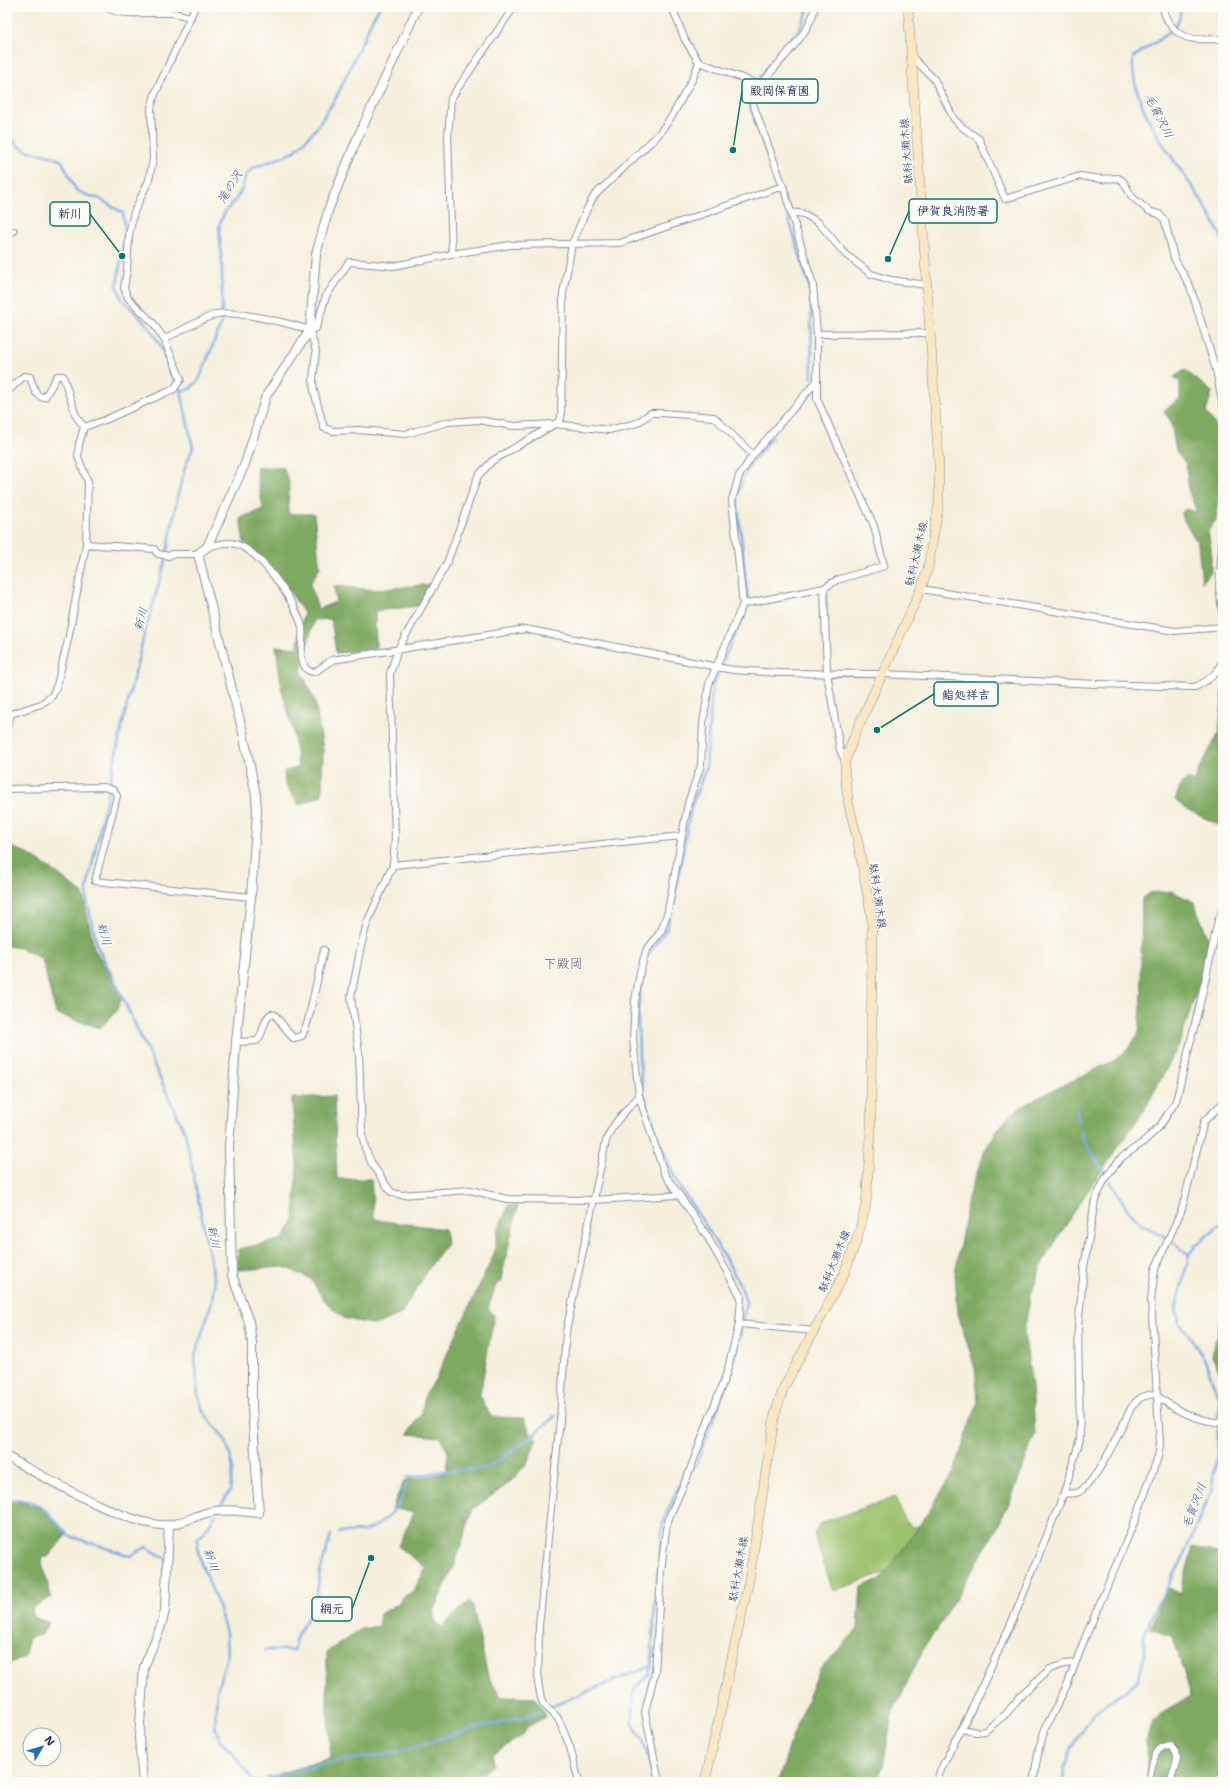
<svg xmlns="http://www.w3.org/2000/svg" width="1230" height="1789" font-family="'Shantell Sans','Klee One',sans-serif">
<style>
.green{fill:#9dc36e;stroke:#5c7966}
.forest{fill:#7ea961;stroke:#4c6c60}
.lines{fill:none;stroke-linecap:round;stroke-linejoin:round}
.stream{stroke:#7babe5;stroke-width:2.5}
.minor-casing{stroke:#888f9d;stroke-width:8}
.tertiary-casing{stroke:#888f9d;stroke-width:10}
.secondary-casing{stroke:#888f9d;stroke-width:10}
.minor{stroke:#fff;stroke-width:6}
.tertiary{stroke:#fff;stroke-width:8}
.secondary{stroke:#fbe7c3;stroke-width:9}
.labels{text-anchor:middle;stroke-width:3;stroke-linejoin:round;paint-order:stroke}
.street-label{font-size:11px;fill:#1b2f5e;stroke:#fdfcf7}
.water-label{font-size:12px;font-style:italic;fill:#3d5a8d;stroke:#fdfcf7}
.quarter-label{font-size:13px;fill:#59586b;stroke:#fdfcf7}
.leader{fill:none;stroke:#0f766e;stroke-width:1.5}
.callout-dot{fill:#0f766e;stroke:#fdfcf7;stroke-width:1.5}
.callout{fill:#fdfcf7;stroke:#0f766e;stroke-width:1.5}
.callout-label{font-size:12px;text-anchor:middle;font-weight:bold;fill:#1b2f5e}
</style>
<rect width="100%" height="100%" fill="#fdfcf7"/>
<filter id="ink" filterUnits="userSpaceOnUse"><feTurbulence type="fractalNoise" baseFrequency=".025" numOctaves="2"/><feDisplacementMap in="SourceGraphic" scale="8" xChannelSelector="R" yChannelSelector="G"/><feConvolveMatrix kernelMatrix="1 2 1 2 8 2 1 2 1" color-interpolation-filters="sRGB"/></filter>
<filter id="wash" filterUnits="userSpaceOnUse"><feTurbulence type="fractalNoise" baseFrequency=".012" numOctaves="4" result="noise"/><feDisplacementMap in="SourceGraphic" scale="16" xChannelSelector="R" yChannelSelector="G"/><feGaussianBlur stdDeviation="0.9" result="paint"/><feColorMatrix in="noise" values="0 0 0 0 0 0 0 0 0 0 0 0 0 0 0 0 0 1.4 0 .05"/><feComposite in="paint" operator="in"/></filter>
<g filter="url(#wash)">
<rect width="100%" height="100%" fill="#f5efdc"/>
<path class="green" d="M895,1497l10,23 7,7 18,-1 -33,42 -64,23 -19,-57 6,-11z"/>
<path class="forest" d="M1185,370l27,22 -6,20 13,18 -1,19 2,22 -4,49 -8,11 3,17v24l-9,11 -4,-39 -17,-29 4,-6 12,3 -8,-20 -3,-28 -10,-12 -5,-31 -8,-10 17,-12v-17l-6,-5z
M256,467h27l6,13 -1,34h26l6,54 -10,16 8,25 18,-7 -2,-16 43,4 53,-6 -12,22 -43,5 1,38 -40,4 -5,-34 -17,1 -13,50 14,32 8,47 -1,46 -23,10 -14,-21 -1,-13 14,-3 -5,-38 -11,-39 -6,-45 21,2 7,-35 -27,-41 -33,-29 -4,-25 23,-9z
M1223,684v143l-37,-18 -11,-9 6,-16 6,-5 7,3 5,-12 20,-38z
M7,834l4,13 14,5 32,21 26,21 11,54 29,48 -8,17 -15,15 -44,-14 -14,-55 -22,-11 -13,-2z
M1171,891l23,11 15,38 -9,41 -21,64 -34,64 -66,95 -36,58 -13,35 -6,35 8,52 3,50 -24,65 -14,29 -55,94 -17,23 -33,69 -9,53 -7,15h-98l15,-47 27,-66 38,-40 3,-42 20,-8 39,-54 34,-53 24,-71 -3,-33 -17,-54 -3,-40 13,-76 17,-48 10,-16 13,-17 15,-11 24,-13 68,-33 13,-11 11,-16 3,-41 -1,-22 1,-72 8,-5z
M334,1096l3,83h34l3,39 9,3 62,8 2,15 -14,18 -32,52 -26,11 -32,-7 -19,-18 -13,-21 -27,-12 -46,3v-21l45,-10 11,-20 3,-53 -5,-68z
M509,1205l9,1 -18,77 -4,2 -8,24 6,7 -14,79 11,22 33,1 6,14 7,7 -11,26 -18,19 -35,25 -19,57 -21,45 3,12 6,4 27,-26 4,6 15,70 13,20 35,1 10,19 -19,10 -4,8 -30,19v11l-17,15 -5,2h-198l5,-8 53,-16 -4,-49v-57l34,-23 17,-3 2,-12 19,-11 2,-4 12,-8 13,-23 -28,-22 16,-33 -22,-5 12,-27 42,-8 2,-21 -8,-15 -32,-3 13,-20 5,-21 9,-13 59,-126 4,-25z
M1223,1307v73l-11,-24z
M16,1500l27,9 23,26 -17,21 -8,2 10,39 -18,10 -1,9 17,7 -7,11 -13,4 -5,20 -17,6v-163z
M1193,1547l30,7v228h-75l-1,-43 4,-19 40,-24 -18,-59 -23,-8 18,-42 12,7z"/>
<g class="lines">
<path class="stream" d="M1181,7c-1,6 -1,14 -5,18 -12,15 -30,21 -43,33 -3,48 39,99 65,137 9,14 17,29 25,45
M759,78l41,-50 9,-21
M754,85l-4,8 -2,9 29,80
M7,131l10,14 10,6 24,5 11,5 14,29 10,5 12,3 25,15 2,17 -8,56 5,13 27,28 11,17 10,28 11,19 12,57 -8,19 -7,27 -13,69 -20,68 -23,95 -35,162v12l10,46 16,31 72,155 30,152 -2,14 -18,58 3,39 5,16 23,30 4,14 3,15 -3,21 -12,18
M781,193l28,92 2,20 1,73
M181,391l9,-2 9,-9 23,-58v-54l-3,-43 6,-13 11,-13 6,-10 3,-12 7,-9 28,-10 15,-7 20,-21 22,-34 36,-78 7,-11
M795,411l17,-18
M722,663l25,-55 1,-8 -11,-102c6,-27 19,-41 36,-62
M647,957l20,-29 7,-27 17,-94 15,-39 6,-79 8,-20
M643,971l-5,40 1,45 4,36 14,44 12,29 10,21 27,40 26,44 10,19 4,13 -6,34 -12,46 -33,85 -9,3 -23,52 -8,80 -4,64 -2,9 -15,14 -2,33 12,21 11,39
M1077,1109l1,14
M1081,1133l1,5 22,34
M1110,1181l18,29 13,14 24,13
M1173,1242l16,14
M407,1478l37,-7 41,-3 15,-9 29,-20 26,-23
M7,1502l14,-2 13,3 13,8 22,25 62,20 15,-9 19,11
M216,1514l-12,19 -6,5 -1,9 4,16 16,39 9,31 1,24 -10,33 -2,35 4,13 28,33 6,11
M339,1532c8,0 17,0 25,-1 19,-5 39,-27 42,-46
M265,1650h28l4,-15 18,-29 5,-34 11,-37
M551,1706l100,-40
M267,1778c19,-3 37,-10 56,-14 19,-4 40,-6 60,-9 29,-5 56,-17 84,-25 25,-7 50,-8 74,-19
M270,1778l2,4
M1063,1782l1,-14 7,-21 22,-32 11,-10 20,-12 14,-13 6,-22v-22l6,-16 30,-56 31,-72 6,-39 2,-54 -14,-39 -26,-39 -3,-12 13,-53 6,-10 28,-24"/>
</g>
</g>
<g filter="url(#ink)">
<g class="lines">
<defs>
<path id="minor" d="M105,7c21,11 45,4 68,6 6,1 12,3 18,4
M672,7l13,33 14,22 62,23
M1163,7c1,8 4,14 9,20 13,16 32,12 51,12
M911,56l23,23 20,40 8,8 17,12 26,60 75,-23 21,3 17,-1 5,3 9,16 17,14 10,3 6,7 9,37 16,28 26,84 7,36
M791,212l13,2 15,9 26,31 26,20 20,6 36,5
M7,232l7,-1
M452,254l-4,-118 3,-38 63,-91
M310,330l6,22 -3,27 1,12 10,37 9,3 25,-1 48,4 42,-12 30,-2 36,6 41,-2 54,6 28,-7 14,-10h11l52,4 39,38
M817,334l113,-1
M164,339c15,-7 39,-21 53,-25 19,-4 74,10 93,16l6,-2 10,-32 23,-34 45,4 58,-12 59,-9 109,-2 163,-57
M7,392l17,-16 6,1 6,16 5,4h4l12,-21h6l13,40 8,11
M84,427l21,-7 69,-31 7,-10 -17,-40 -11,-16 -25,-25 -4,-10 3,-18 2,-35 5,-23 15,-32 4,-21 -2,-51 4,-14 40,-87
M1223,532l-4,55 4,31
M86,544l68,5 4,5 11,2 3,-2h26
M207,547c7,-1 16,-5 24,-4 27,3 65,59 71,84 2,12 -4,28 3,40 2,4 5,5 10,5l17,-12 193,-31 208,41 48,3 101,1 215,10 98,3c13,-6 25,-15 28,-29
M824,588l3,85 13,77 5,11
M921,589l254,42 48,-4
M743,604l81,-16 13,-8 47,-14 -10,-40 -57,-127v-65l-4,-49 -30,-99 -30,-82c7,-33 54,-58 62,-97
M7,727l4,-13 30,-10 11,-8 5,-11 11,-45 18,-96 2,-62 -10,-25 1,-13 5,-17
M7,789l97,-2 10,3 3,6 -22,85 156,16
M393,865l288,-29
M1218,921l5,-12
M236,1042l21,-1c7,-7 6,-22 14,-27l4,1 18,23 9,-2 6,-15 16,-71
M678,1195l-85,5 -86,-1 -37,-9 -69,5 -10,-3 -19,-28 -7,-16 -3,-14 -3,-81 -8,-56 10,-51 6,-23 26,-58 2,-27 -5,-164 8,-25 49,-86 31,-87 14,-15 63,-37 6,-5 2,-126 9,-49 15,-35 7,-13 64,-61 14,-19 21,-38 6,-16
M739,1324l76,7
M1064,1493c3,0 9,1 12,0 18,-4 47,-68 55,-85 7,-10 12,-13 24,-14 19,16 43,27 68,29
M962,1729l14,3 9,-1 21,-17 17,-21 27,-24 14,-5 11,-1
M579,1782l-9,-35 -8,-20 -5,-10 -13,-12 -3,-7 -3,-15 1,-57 21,-207 6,-87 40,-191c6,-18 21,-31 33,-45
M659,1782l-14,-70 10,-40 6,-100 5,-43 4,-14 18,-40 39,-103 12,-48 2,-27 -34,-61 -43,-63 -25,-77 -6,-57 2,-38 5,-29 6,-21 15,-20 7,-20 20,-108 13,-38 2,-41 6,-40 34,-80 -11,-104 7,-24 14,-21 63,-73
M936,1782l7,-17 28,-55 43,-93 50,-124 16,-54 -2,-112 6,-59 11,-68 11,-23 15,-19 21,-15 18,-17 16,-25 26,-106 16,-74 5,4
M1033,1782l6,-34 6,-19 23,-46 17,-45 51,-120 22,-61 2,-13 -9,-144 4,-31 27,-60 22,-88 19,-18
M1149,1782c3,-14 3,-36 21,-37 14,11 3,22 1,37
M1217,1782l6,-9"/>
<path id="tertiary" d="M7,1457c36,19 124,72 162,68 15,-2 27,-10 41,-13 15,-4 34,0 49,1l-7,-106v-64l-3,-21 -17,-47 -3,-127 7,-106 15,-145 6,-85 -1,-17 -13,-62 -45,-179 9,-7 38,-83 21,-68 44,-66 6,-76 13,-46 28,-69 61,-132
M143,1782l-4,-44 5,-71 17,-41 4,-15 4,-86"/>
<path id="secondary" d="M705,1782l44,-202 26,-166 9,-27 60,-113 13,-35 9,-34 5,-74 1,-212 -15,-82 -8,-31 -4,-30v-15l10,-27 66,-145 7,-21 11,-65v-38l-31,-458"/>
</defs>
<use href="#minor" class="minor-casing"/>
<use href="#tertiary" class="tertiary-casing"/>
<use href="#secondary" class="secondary-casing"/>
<use href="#minor" class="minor"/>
<use href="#tertiary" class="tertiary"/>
<use href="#secondary" class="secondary"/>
</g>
</g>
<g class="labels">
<g class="street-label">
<text transform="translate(906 151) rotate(-94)" y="4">駄科大瀬木線</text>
<text transform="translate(916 554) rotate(-77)" y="4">駄科大瀬木線</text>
<text transform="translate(878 896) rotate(82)" y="4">駄科大瀬木線</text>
<text transform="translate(834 1261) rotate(-68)" y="4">駄科大瀬木線</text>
<text transform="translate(738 1569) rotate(-80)" y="4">駄科大瀬木線</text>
</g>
<g class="water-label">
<text transform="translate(1159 116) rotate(63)" y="4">毛賀沢川</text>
<text transform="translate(230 187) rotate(-58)" y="4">滝の沢</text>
<text transform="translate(141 619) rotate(-75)" y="4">新川</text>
<text transform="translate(104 934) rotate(75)" y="4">新川</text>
<text transform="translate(214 1237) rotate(79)" y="4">新川</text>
<text transform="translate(1194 1506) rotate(-69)" y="4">毛賀沢川</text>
<text transform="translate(211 1560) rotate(72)" y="4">新川</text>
</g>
<g class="quarter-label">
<text x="563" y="968">下殿岡</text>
</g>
</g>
<path class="leader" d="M733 150L742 91M888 259L909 211M122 256L90 214M877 730L934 694M371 1558L352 1609"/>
<g class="callout-dot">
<circle cx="733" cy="150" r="4"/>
<circle cx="888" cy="259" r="4"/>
<circle cx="122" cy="256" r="4"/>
<circle cx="877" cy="730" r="4"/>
<circle cx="371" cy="1558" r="4"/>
</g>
<g class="callout">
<rect x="742" y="79" width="76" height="24" rx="4"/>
<rect x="909" y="199" width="88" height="24" rx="4"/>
<rect x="50" y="202" width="40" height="24" rx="4"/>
<rect x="934" y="682" width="64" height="24" rx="4"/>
<rect x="312" y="1597" width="40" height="24" rx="4"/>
</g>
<g class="callout-label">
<text x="780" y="95">殿岡保育園</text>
<text x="953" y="215">伊賀良消防署</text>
<text x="70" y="218">新川</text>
<text x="966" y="699">鮨処祥吉</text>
<text x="332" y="1613">網元</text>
</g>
<rect width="1230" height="1789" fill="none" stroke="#fdfcf7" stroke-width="24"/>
<g transform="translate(42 1747) rotate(52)"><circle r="19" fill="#fdfcf7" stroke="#a3aaba"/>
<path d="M0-3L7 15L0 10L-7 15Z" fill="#1f6fb2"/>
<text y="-6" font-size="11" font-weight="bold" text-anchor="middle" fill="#1b2f5e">N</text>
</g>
</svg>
